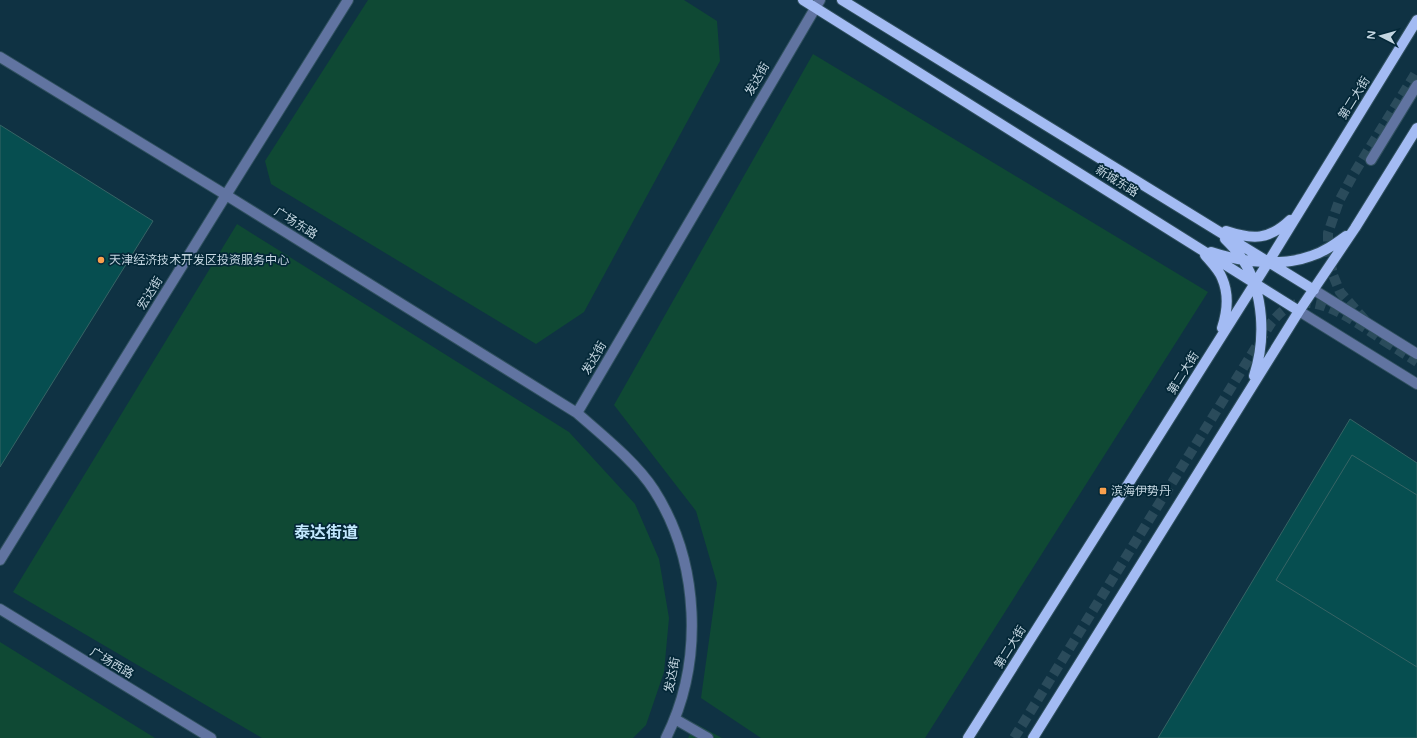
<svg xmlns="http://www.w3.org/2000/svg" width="1417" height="738" font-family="'Varela Round','Noto Sans SC',sans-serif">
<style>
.green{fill:#0f4934}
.building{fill:#064e50;stroke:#376465}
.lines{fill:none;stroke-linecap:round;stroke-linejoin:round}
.minor-tunnel{stroke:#2a4b5b;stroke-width:10;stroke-dasharray:10 5;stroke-linecap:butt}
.minor-casing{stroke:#30505f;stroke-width:12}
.major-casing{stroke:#30505f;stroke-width:12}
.minor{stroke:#6174a1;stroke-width:10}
.major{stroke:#a3bbf3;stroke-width:10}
.poi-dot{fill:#f9a04d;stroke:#042838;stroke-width:1.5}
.labels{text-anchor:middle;stroke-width:3.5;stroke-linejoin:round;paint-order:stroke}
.street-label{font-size:12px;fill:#c4d6e1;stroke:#042838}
.poi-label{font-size:12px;fill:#c4d6e1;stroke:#042838;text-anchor:start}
.district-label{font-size:16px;font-weight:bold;fill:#c2e8fe;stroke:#042838}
</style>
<rect width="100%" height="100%" fill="#0f3243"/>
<path class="green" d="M368,0h316l33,21 3,40 -136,251 -48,32 -265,-160 -6,-23z
M813,54l395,238 -283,446h-164l-60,-40 16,-115 -21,-72 -82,-106z
M237,224l332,208 66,72 24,55 10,59 -5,54 -18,53 -13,13h-371l-249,-146z
M0,642l155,96h-155z
M696,724l26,14h-34z"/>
<path class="building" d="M0,125l153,96 -153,246z
M1350,419l67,44v275h-259z
M1352,455l65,40v172l-141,-87z"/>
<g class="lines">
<path class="minor-tunnel" d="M1365,320l-25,-28 -7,-17 -5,-25v-17l11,-32 14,-26 64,-104
M1385,340l4,4 28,18
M1014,738l257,-415c7,-8 14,-16 25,-19 29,-8 69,25 93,40"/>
<defs>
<path id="minor" d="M0,57l226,138 351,218c25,22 59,49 77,77 46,72 50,172 12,248
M1371,160l46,-75
M1314,290l103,64
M1299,311l118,73
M577,413l243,-413
M0,560l226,-365 122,-195
M0,609l211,129
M675,719l33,19"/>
<path id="major" d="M803,0l496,311
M842,0l472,290
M1226,231c27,9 43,9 64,-11
M1225,239c6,6 13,13 18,21 21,33 23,79 11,116
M1211,252c30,10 70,15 100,4 13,-4 24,-12 35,-20
M1205,255c6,7 14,15 17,23 7,16 5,35 0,50
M968,738l301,-477 148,-241
M1033,738l266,-427 56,-83 62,-100"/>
</defs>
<use href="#minor" class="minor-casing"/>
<use href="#major" class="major-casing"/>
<use href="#minor" class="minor"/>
<use href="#major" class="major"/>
</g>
<g class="poi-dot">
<circle cx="101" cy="260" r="4"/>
<rect x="1099" y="487" width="8" height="8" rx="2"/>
</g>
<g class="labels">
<g class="street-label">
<text transform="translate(757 79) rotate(-60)" y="4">发达街</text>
<text transform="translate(1354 98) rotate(-58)" y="4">第二大街</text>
<text transform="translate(1117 181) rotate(32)" y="4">新城东路</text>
<text transform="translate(296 223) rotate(32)" y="4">广场东路</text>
<text transform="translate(150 293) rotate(-58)" y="4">宏达街</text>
<text transform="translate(594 358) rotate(-60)" y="4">发达街</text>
<text transform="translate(1183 373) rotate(-58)" y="4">第二大街</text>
<text transform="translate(1010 647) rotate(-58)" y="4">第二大街</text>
<text transform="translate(112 663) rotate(31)" y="4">广场西路</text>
<text transform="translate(672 675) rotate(-79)" y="4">发达街</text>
</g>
<g class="poi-label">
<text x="109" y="264">天津经济技术开发区投资服务中心</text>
<text x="1111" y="495">滨海伊势丹</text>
</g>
<g class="district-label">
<text x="326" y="538">泰达街道</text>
</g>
</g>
<g transform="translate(1381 36) rotate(276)" stroke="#042838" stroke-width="3" paint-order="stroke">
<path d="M0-3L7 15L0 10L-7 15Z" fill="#c4d6e1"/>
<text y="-6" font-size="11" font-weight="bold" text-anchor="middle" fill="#c4d6e1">N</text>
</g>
</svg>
